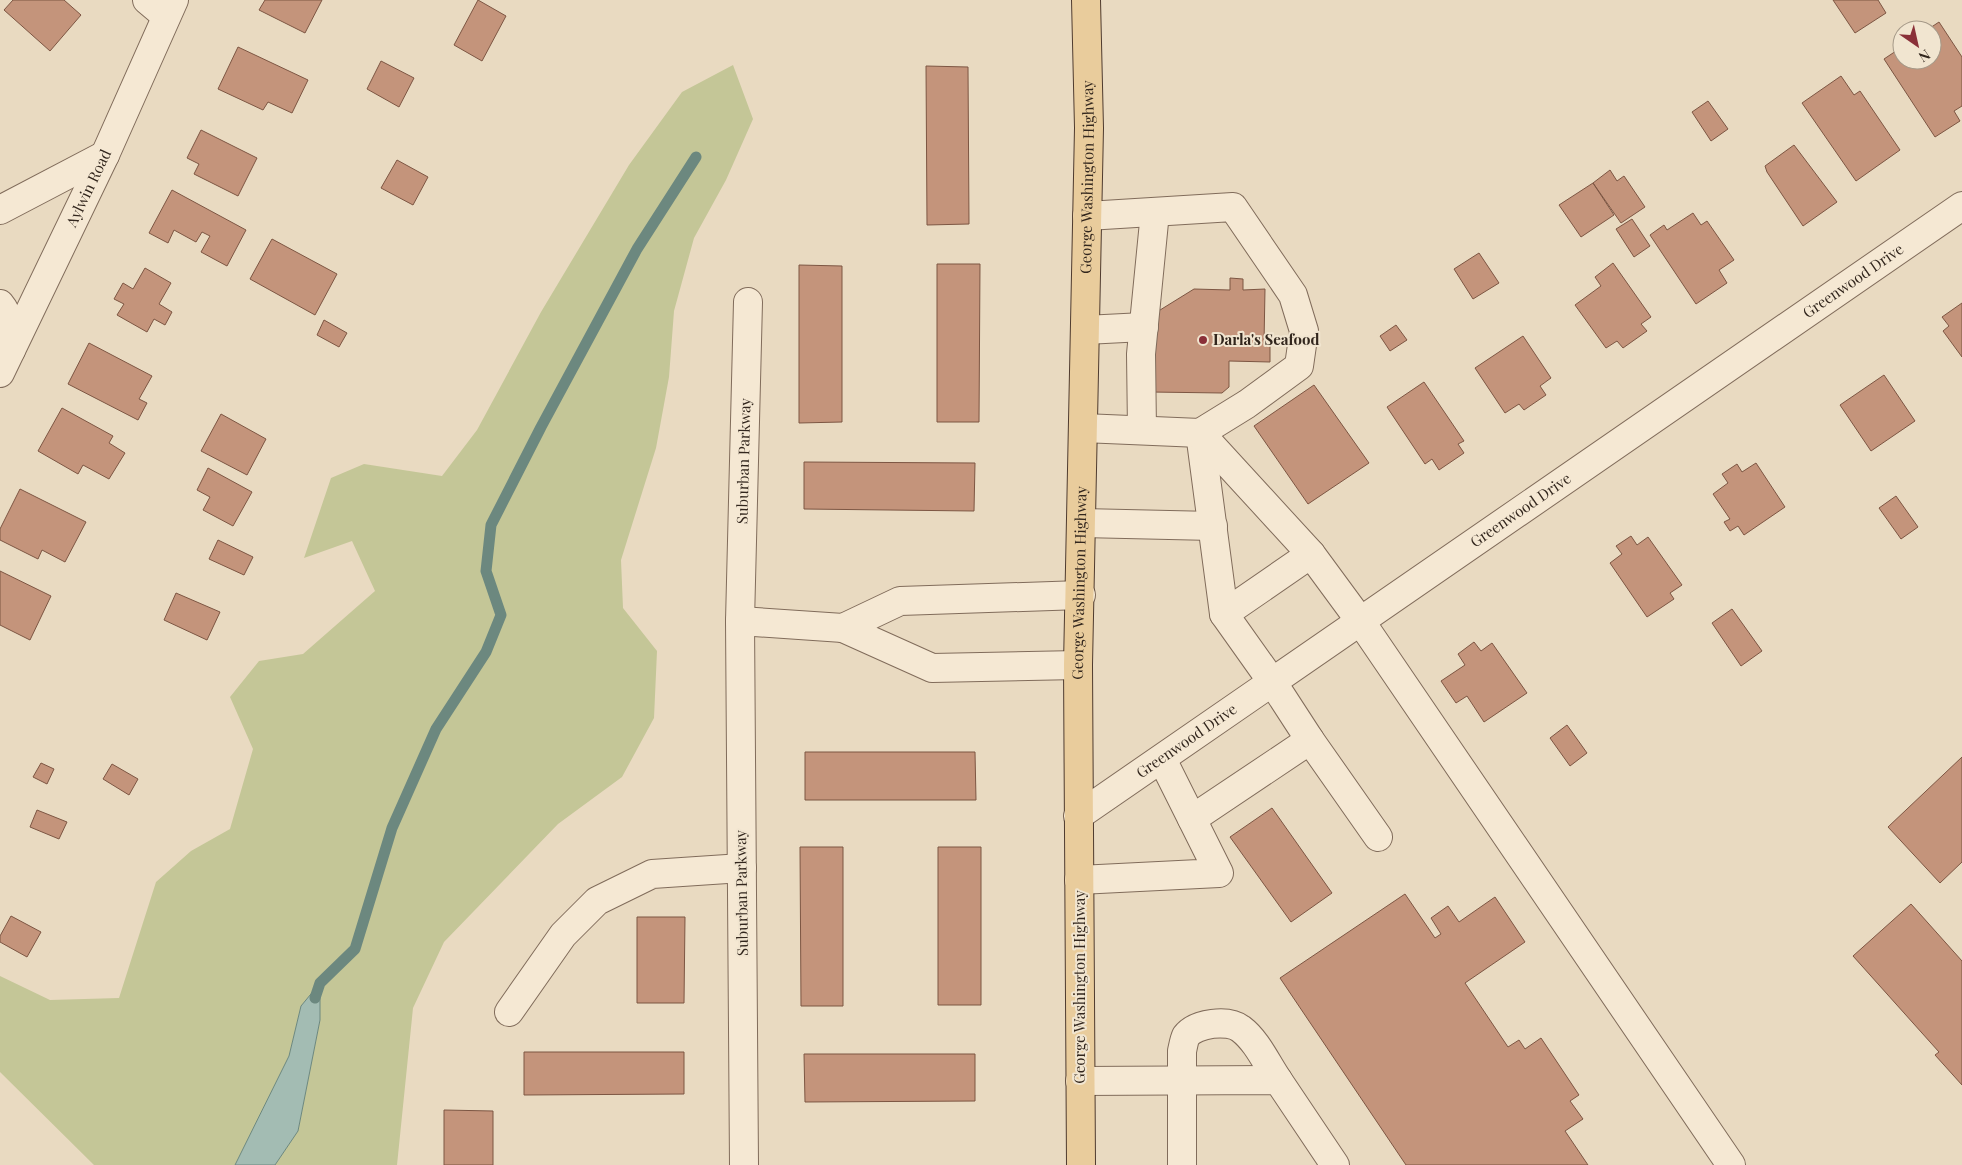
<svg xmlns="http://www.w3.org/2000/svg" width="1962" height="1165" font-family="'Playfair Display',serif">
<style>
.green{fill:#c4c697}
.water{fill:#a3bcb3;stroke:#6c887f}
.lines{fill:none;stroke-linecap:round;stroke-linejoin:round}
.stream{stroke:#6c887f;stroke-width:11}
.building{fill:#c4947b;stroke:#7d5643}
.minor-casing{stroke:#816c5b;stroke-width:30}
.major-casing{stroke:#4f3b2f;stroke-width:30}
.minor{stroke:#f5e8d3;stroke-width:28}
.major{stroke:#e9cc9c;stroke-width:28}
.poi-dot{fill:#8a3038;stroke:#f1e5d0;stroke-width:2}
.labels{text-anchor:middle;stroke-width:4;stroke-linejoin:round;paint-order:stroke}
.street-label{font-size:15px;fill:#32261d;stroke:#f1e5d0}
.poi-label{font-size:15px;font-weight:bold;fill:#32261d;stroke:#f1e5d0;text-anchor:start}
</style>
<rect width="100%" height="100%" fill="#e9dac1"/>
<path class="green" d="M733,65l20,54 -27,61 -32,58 -20,73 -5,66 -13,71 -35,112 2,48 34,43 -3,67 -32,59 -64,47 -114,118 -31,66 -16,157h-122l23,-34 22,-111v-36l-19,22 -12,50 -54,109h-141l-94,-93v-96l50,24 69,-2 37,-116 35,-31 39,-22 23,-80 -23,-52 29,-36 44,-7 72,-63 -23,-50 -48,17 27,-80 33,-14 78,12 35,-46 64,-118 88,-147 53,-73z"/>
<path class="water" d="M320,983v37l-22,111 -23,34h-40l54,-109 12,-50z"/>
<g class="lines">
<path class="stream" d="M315,998l5,-15 35,-34 37,-121 44,-99 50,-77 15,-37 -15,-44 5,-46 50,-98 96,-178 59,-92"/>
</g>
<path class="building" d="M13,0h51l17,15 -31,36 -46,-41z
M265,0h57l-17,33 -46,-23z
M478,0l28,16 -24,45 -28,-16z
M1833,0h45l8,13 -31,20z
M1939,22l23,35v49l-8,5 6,10 -25,16 -51,-78 18,-12v13h30v-30h-5z
M238,47l70,33 -16,33 -24,-11 -5,8 -45,-21z
M381,61l33,17 -15,29 -32,-18z
M926,66l42,1 1,157 -42,1z
M1841,76l13,19 6,-4 40,59 -44,31 -54,-78z
M1708,101l20,28 -17,12 -19,-29z
M201,130l56,28 -19,38 -44,-22 5,-10 -12,-6z
M1794,145l43,57 -34,24 -36,-54 -2,-6z
M397,160l31,17 -15,28 -32,-17z
M1610,170l7,11 7,-5 21,31 -24,16 -28,-40z
M1593,183l21,32 -33,22 -22,-32z
M172,190l74,40 -19,36 -26,-14 9,-16 -8,-4 -6,10 -22,-12 -6,13 -19,-10z
M1693,213l8,12 6,-4 27,39 -15,10 8,13 -31,21 -46,-69 14,-10 3,5z
M1632,219l18,27 -16,11 -18,-28z
M272,239l65,35 -22,41 -65,-36z
M1479,253l20,30 -26,16 -19,-30z
M1613,263l38,54 -10,7 6,7 -24,17 -6,-7 -11,7 -31,-43 26,-19 -6,-9z
M937,264h43l-1,158h-42z
M799,265l43,1v156l-43,1z
M145,268l26,15 -12,21 13,8 -7,13 -11,-6 -7,13 -30,-17 7,-11 -10,-5 9,-16 10,6z
M1230,278l13,1v11l22,-1 -1,54h6v19l-41,-1v26l-7,6 -71,-1 1,-77 42,-26 36,1z
M1962,303v54l-19,-26 6,-5 -7,-9z
M324,320l23,13 -8,14 -22,-12z
M1396,325l11,15 -17,11 -10,-15z
M1523,336l28,42 -11,8 6,9 -22,15 -5,-6 -14,9 -30,-45z
M89,343l63,33 -13,23 8,4 -9,17 -70,-36z
M1884,375l31,46 -44,30 -31,-46z
M1424,382l40,59 -6,3 6,9 -25,17 -7,-11 -7,5 -38,-57z
M1314,385l55,78 -61,41 -54,-78z
M62,408l51,28 -4,7 16,10 -16,26 -26,-14 -5,9 -40,-23z
M221,414l45,25 -19,36 -46,-24z
M804,462l171,1 -1,48 -170,-2z
M1756,463l29,44 -41,28 -6,-9 -8,5 -6,-9 6,-3 -17,-25 15,-11 -6,-9 15,-10 5,8z
M208,468l44,24 -19,34 -30,-16 7,-13 -13,-7z
M20,489l66,33 -21,40 -23,-12 -4,9 -38,-19v-11z
M1896,496l22,31 -17,12 -22,-31z
M1631,536l6,9 11,-8 34,48 -12,8 4,6 -27,18 -37,-54 12,-9 -6,-8z
M218,540l35,17 -9,18 -35,-16z
M0,571l51,25 -21,44 -30,-15z
M176,593l44,19 -13,28 -43,-20z
M1732,609l30,42 -21,15 -29,-43z
M1474,642l7,9 11,-8 35,50 -43,29 -17,-26 -11,7 -15,-22 24,-16 -7,-11z
M1567,725l20,28 -17,13 -20,-28z
M805,752h170l1,48h-171z
M1962,757v105l-22,21 -52,-56z
M41,763l13,6 -7,15 -14,-7z
M112,764l26,15 -9,16 -26,-16z
M1272,808l60,85 -41,29 -61,-85z
M37,810l30,12 -8,17 -29,-12z
M800,847h43v159h-42z
M938,847h43v158h-43z
M1405,894l30,44 6,-4 -10,-16 17,-12 11,16 36,-25 30,45 -60,41 43,64 11,-7 6,9 16,-11 38,57 -9,6 13,18 -18,12 23,34h-182l-126,-187z
M1911,904l51,57v124l-27,-30 4,-3 -86,-96z
M11,916l30,16 -14,25 -27,-15v-6z
M637,917h48l-1,86h-47z
M524,1052h160v42l-160,1z
M804,1054h171v47l-170,1z
M444,1110l49,1v54h-49z"/>
<g class="lines">
<defs>
<g id="minor">
<path d="M147,0l19,16"/>
<path d="M0,210l105,-55"/>
<path d="M1087,216l146,-9 60,88 11,36 -5,35 -52,38 -47,29 24,181 49,69 37,57 -118,79"/>
<path d="M0,304c11,13 11,29 11,46"/>
<path d="M1085,330l59,-3"/>
<path id="s1" d="M0,373l105,-218 69,-155"/>
<path d="M1083,428l117,5 111,121 50,68 370,543"/>
<path d="M1142,430l-1,-76 14,-142"/>
<path d="M1082,523l131,3"/>
<path d="M1224,614l87,-60"/>
<path d="M740,621l103,7"/>
<path d="M1078,665l-146,3 -89,-40 57,-27 181,-6"/>
<path d="M1310,740l68,97"/>
<path id="s2" d="M1078,816l884,-610"/>
<path d="M1079,880l140,-7 -57,-114"/>
<path d="M509,1012l54,-77 34,-34 55,-27 90,-6"/>
<path d="M1080,1081l198,-1 57,85"/>
<path id="s3" d="M744,1165l-4,-544 8,-319"/>
<path d="M1182,1165v-114c1,-4 2,-11 4,-15 10,-13 42,-17 55,-7 16,12 26,35 37,51"/>
</g>
<g id="major">
<path id="s4" d="M1081,1165l-3,-500 11,-537 -3,-128"/>
</g>
</defs>
<use href="#minor" class="minor-casing"/>
<use href="#major" class="major-casing"/>
<use href="#minor" class="minor"/>
<use href="#major" class="major"/>
</g>
<circle class="poi-dot" cx="1203" cy="340" r="5"/>
<g class="labels">
<g class="street-label">
<text dy="5" stroke="none"><textPath href="#s4" startOffset="988">George Washington Highway</textPath></text>
<text dy="5" stroke="none"><textPath href="#s1" startOffset="205">Aylwin Road</textPath></text>
<text dy="5" stroke="none"><textPath href="#s2" startOffset="942">Greenwood Drive</textPath></text>
<text dy="5" stroke="none"><textPath href="#s3" startOffset="704">Suburban Parkway</textPath></text>
<text dy="5" stroke="none"><textPath href="#s2" startOffset="538">Greenwood Drive</textPath></text>
<text dy="5" stroke="none"><textPath href="#s4" startOffset="582">George Washington Highway</textPath></text>
<text dy="5" stroke="none"><textPath href="#s2" startOffset="132">Greenwood Drive</textPath></text>
<text transform="translate(742 893) rotate(-91)" y="5">Suburban Parkway</text>
<text transform="translate(1080 987) rotate(-90)" y="5">George Washington Highway</text>
</g>
<g class="poi-label">
<text x="1213" y="345">Darla's Seafood</text>
</g>
</g>
<g transform="translate(1917 45) rotate(146)"><circle r="24" fill="#f1e5d0" stroke="#a59988"/>
<path d="M0-4L9 19L0 12L-9 19Z" fill="#8a3038"/>
<text y="-8" font-size="14" font-weight="bold" text-anchor="middle" fill="#32261d">N</text>
</g>
</svg>
